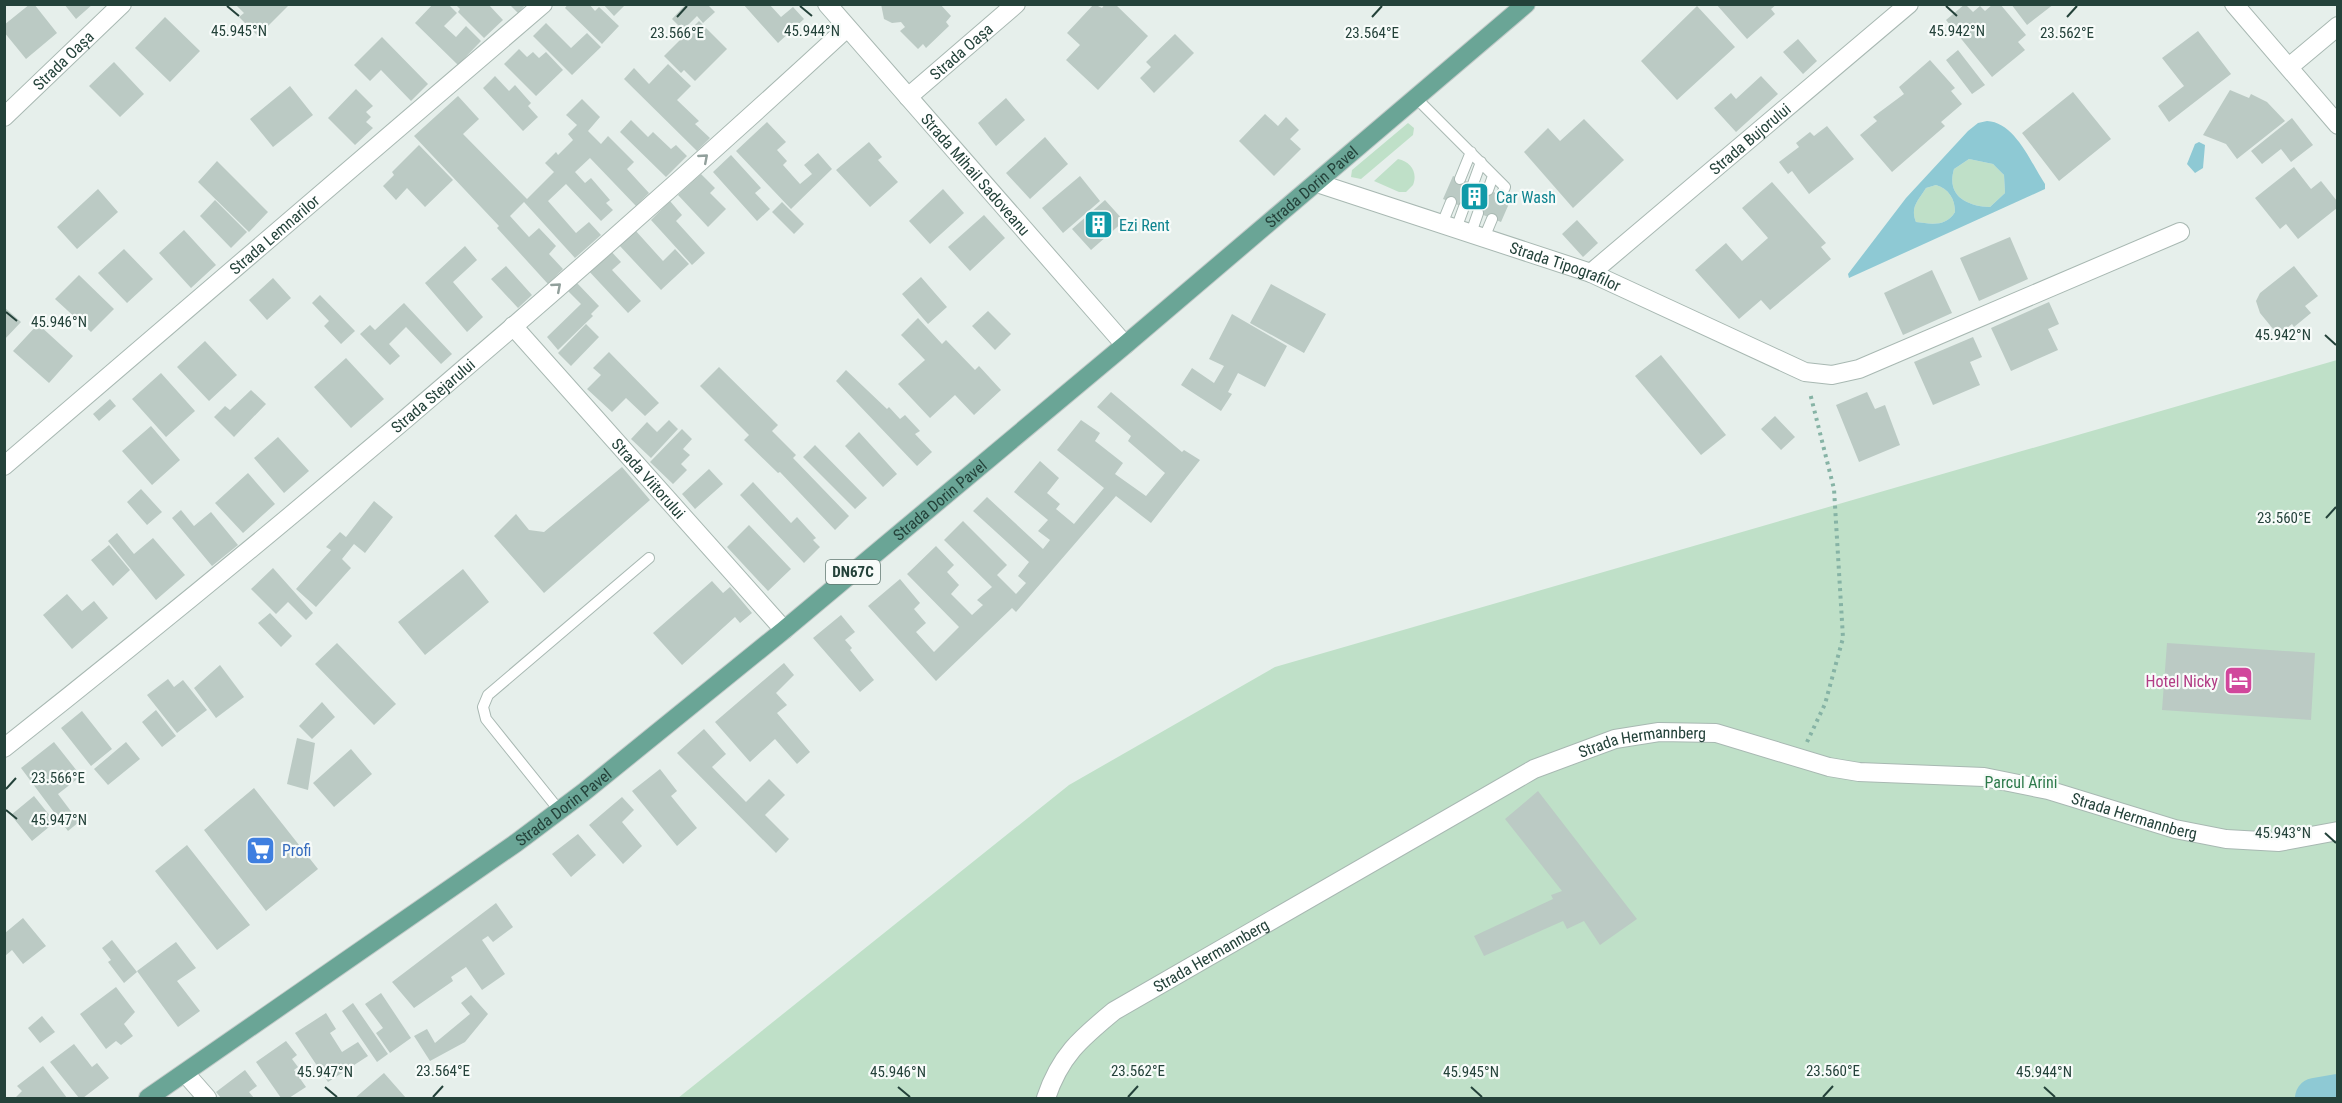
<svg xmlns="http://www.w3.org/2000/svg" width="2342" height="1103" font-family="'Roboto Condensed',sans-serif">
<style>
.green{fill:#bfe0c8}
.water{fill:#8ec9d4;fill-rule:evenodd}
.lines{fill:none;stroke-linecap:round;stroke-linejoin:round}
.river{stroke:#8ec9d4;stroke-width:40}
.building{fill:#bbcac4}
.lane-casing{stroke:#a8b8b2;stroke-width:12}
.street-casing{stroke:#a8b8b2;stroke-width:20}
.primary-casing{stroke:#c2cac8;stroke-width:20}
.path{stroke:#86b3a5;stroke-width:4;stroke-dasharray:3 4.5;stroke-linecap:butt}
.lane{stroke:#fff;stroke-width:10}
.street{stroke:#fff;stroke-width:18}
.primary{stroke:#6aa596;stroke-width:18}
.oneway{stroke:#92a09c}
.ticks{fill:none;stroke:#24423a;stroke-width:2}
.labels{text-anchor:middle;stroke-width:4.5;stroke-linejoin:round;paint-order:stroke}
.shield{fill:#f7fbf9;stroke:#637a73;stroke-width:1.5}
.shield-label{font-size:15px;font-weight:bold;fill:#24423a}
.street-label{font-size:16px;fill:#24423a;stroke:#f7fbf9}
.culture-label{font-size:16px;fill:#0d838f;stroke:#f7fbf9;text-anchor:start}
.hotel-label{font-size:16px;fill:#b23c85;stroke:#f7fbf9;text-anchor:end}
.park-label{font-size:16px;fill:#2d7a4b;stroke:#f7fbf9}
.shop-label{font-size:16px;fill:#366cbe;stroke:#f7fbf9;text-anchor:start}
.ticks-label{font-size:15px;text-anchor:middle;fill:#24423a;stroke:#f7fbf9;stroke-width:4.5;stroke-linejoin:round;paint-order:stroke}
</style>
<rect width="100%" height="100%" fill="#e6efeb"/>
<path class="green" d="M1408,123l6,5 -1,7 -52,44 -10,-2 1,-7z
M1398,159c13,3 20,13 15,26l-7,7h-7l-25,-11z
M1969,159l24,5 11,11 1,18 -15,14c-23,-1 -44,-11 -36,-38z
M1936,185c13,4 19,14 19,27 -9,15 -24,12 -39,10 -6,-15 2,-21 10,-34z
M2337,360v738h-1659l391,-313 206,-118z"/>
<path class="water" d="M1987,121c28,1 44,42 58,63v5l-196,89 -1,-4 58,-76 62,-67 10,-8zM1969,159l24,5 11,11 1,18 -15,14c-23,-1 -44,-11 -36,-38zM1936,185c13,4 19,14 19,27 -9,15 -24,12 -39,10 -6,-15 2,-21 10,-34z
M2199,142l6,3 -2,23 -8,5 -8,-9 8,-20z"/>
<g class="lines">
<path class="river" d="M2315,1098l23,-4"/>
</g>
<path class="building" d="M30,4h4l23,29 -31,26 -22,-27v-7z
M64,4h29l-17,15z
M235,4h55l-32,32 -19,-19 5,-4z
M433,4h15l9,9 -13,13 12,11 10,-11 15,15 -23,24 -43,-42z
M455,4h33l15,16 -19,18 -26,-26 2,-3z
M509,4h17l-8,9z
M568,4h21l6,7 4,-4 20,19 -17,18 -37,-36z
M603,4h23l-12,12z
M686,4h21l8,8 -12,11 -6,-7 -14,14 -11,-11z
M743,4h26l12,13 12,-10 11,12 -26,24z
M881,4h59l11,12 -5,6 3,4 -23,22 -3,-4 -5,5 -18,-18 5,-4 -4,-5 -9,1 -8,-4z
M1094,4l8,4 3,-4h10l33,32 -50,54 -32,-30 14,-15 -13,-12z
M1716,4h61l-6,5 4,5 -28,25z
M1965,4l8,8 7,-6 5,5 8,-7h7l26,31 -8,7 7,8 -33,27 -46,-57z
M2011,4h43l-27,21z
M1697,6l38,41 -58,53 -36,-39z
M165,17l35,34 -30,31 -35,-34z
M699,21l28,28 -32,32 -11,-11 -3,3 -17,-17z
M546,23l25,25 16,-15 14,14 -29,28 -39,-39z
M2198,31l33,43 -62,48 -11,-16 26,-20 -22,-28z
M1175,34l19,19 -40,40 -14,-15 11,-11 -5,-5z
M382,37l46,47 -17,17 -30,-31 -11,11 -16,-16z
M1798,39l19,22 -14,13 -20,-22z
M519,49l8,8 6,-5 6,6 7,-6 17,18 -27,26 -32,-32z
M1958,50l27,35 -13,9 -26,-34z
M1930,60l25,28 -4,3 11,13 -21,18 4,4 -53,46 -32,-37 17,-14 -4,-4 31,-23 -5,-7z
M114,62l30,32 -24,23 -31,-31z
M668,64l23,22 -14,14 22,21 -4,3 15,14 -13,13 -73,-72 10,-11 15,16z
M495,76l14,15 6,-6 16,18 -3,3 10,11 -15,14 -40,-43z
M1761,76l17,18 -42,38 -22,-24 17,-15 5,6z
M290,86l23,29 -40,32 -23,-28z
M356,89l17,17 -7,6 5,5 -5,5 7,6 -18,17 -27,-27z
M2230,90l19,8 2,-4 16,8 18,19 -48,38 -11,-15 -23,-9z
M2073,92l38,47 -52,42 -37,-48z
M458,96l21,23 -16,15 64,65 27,-27 -9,-9 11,-11 2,3 15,-15 -5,-6 9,-9 -11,-10 16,-16 18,18 -12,14 13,13 7,-8 26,26 -7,7 22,24 -13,13 -46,-48 -15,14 10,11 6,-5 19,22 -4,3 7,7 -12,11 -35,-37 -18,17 28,32 13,-11 12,13 -26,23 -51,-56 -14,14 19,21 10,-9 17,18 -7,8 14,15 -15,15 -51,-56 2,-2 -85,-90z
M1006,98l19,22 -29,26 -18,-23z
M1265,114l13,12 8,-9 13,13 -9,9 11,10 -27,27 -35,-35z
M2292,118l21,27 -22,17 -10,-13 -19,15 -11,-13z
M1584,119l40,41 -51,48 -49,-56 24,-24 12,13z
M631,120l17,17 5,-5 18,17 5,-4 11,11 -21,21 -46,-45z
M767,122l19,20 -9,8 10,11 -4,4 17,19 12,-10 -8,-9 14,-12 14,16 -41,40 -55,-58z
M1827,126l27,33 -45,35 -17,-23 -4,3 -9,-12 20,-15 -3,-4 14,-11 4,4z
M1045,137l23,27 -38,35 -24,-26z
M869,142l13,15 -4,3 20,22 -28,25 -34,-37z
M419,145l34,35 -28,27 -18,-19 -11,12 -13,-14 11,-11 -2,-3z
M731,155l30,33 -6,5 15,16 -13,12 -44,-49z
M217,161l51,51 -19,20 -51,-50z
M2294,167l17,22 10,-8 16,20v7l-39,31 -12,-15 -6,5 -25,-31z
M701,174l14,14 -5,5 16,16 -18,18 -30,-32z
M1080,176l20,25 -37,32 -21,-25z
M1453,176l58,23 -10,23 -58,-23z
M1772,182l54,61 -5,4 10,12 -61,51 -9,-10 -22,19 -44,-49 31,-27 16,18 26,-23 -26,-30z
M98,189l20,23 -41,37 -20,-22z
M943,189l21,24 -34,31 -21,-23z
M215,200l32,32 -16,16 -31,-32z
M1105,200l19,21 -33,29 -19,-21z
M670,201l12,14 -6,6 29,32 -13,12 -41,-45z
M782,202l22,22 -10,10 -22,-22z
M984,215l21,23 -35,33 -22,-24z
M1577,220l21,23 -15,14 -21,-23z
M184,230l32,35 -25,23 -32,-35z
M635,230l28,31 12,-12 14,15 -28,26 -42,-45z
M2010,237l18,42 -49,22 -19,-43z
M465,246l12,14 -24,22 30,35 -16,15 -42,-49z
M608,248l13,14 -9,8 29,31 -13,12 -42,-45z
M124,249l29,30 -26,24 -29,-30z
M506,266l26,29 -14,13 -27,-29z
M2294,266l24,30 -13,10 6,7 -17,14 -2,-3 -14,11 -18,-22 -4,-12 4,-8z
M1932,270l20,43 -49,22 -19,-42z
M79,275l35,34 -23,23 -36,-33z
M921,277l26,30 -19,17 -26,-30z
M273,278l18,20 -24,22 -18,-20z
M577,283l22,23 -8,8 2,2 -35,34 -11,-13 34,-33 -13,-13z
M1271,284l55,30 -22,39 -54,-30z
M320,295l35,36 -14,13 -17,-18 5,-5 -17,-18z
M2049,302l10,22 -11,5 10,21 -47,21 -20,-43z
M404,303l48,51 -11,10 -35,-37 -17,17 11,12 -10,9 -30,-31 10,-9 5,5z
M4,307l17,15 -17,18z
M988,311l23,23 -16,16 -23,-24z
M1232,314l55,32 -22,41 -27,-14 -10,19 4,2 -11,17 -40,-26 11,-17 22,15 10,-17 -15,-7z
M918,318l24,26 4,-4 29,30 4,-4 22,24 -27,25 -19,-20 -25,23 -32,-34 27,-24 -24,-25z
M38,324l35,32 -24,27 -36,-32z
M586,324l13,13 -28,29 -13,-13z
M1973,337l9,20 -12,5 10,23 -47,20 -19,-43z
M205,341l32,34 -28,26 -32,-34z
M609,352l50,51 -14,13 -19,-18 -14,14 -25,-23 14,-14 -8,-7z
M1661,355l65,80 -25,20 -66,-79z
M346,358l38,41 -33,29 -37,-41z
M719,367l59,58 -6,6 24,24 -3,3 56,58 -14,14 -55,-58 -2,1 -34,-33 5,-5 -49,-49z
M846,370l41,39 2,-2 11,12 5,-4 15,16 -5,3 17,18 -15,14 -81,-85z
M161,373l34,38 -29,26 -34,-38z
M251,390l15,14 -32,33 -20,-20 11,-11 5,4z
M1111,392l71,60 2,-2 16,10 -49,63 -35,-27 -100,116 -4,-4 -76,73 -68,-75 32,-27 20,24 -6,6 12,14 -10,9 18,20 25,-25 -52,-53 29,-28 18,19 -7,7 12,13 -8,9 21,21 11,-10 -6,-5 15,-13 -48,-47 19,-19 44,44 -10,10 19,19 10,-11 -8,-7 11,-14 -56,-51 14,-14 56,52 7,-9 -12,-9 10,-11 -34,-28 26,-31 19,17 -12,15 13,11 -4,5 18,15 30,-36 -47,-38 24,-30 19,13 -5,8 28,22 -8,11 31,22 19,-23 -37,-32 3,-5 -34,-29z
M1867,392l8,17 10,-4 15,40 -41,17 -23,-57z
M110,399l6,7 -17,15 -6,-7z
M1775,416l20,21 -14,13 -20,-21z
M669,420l9,9 -27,29 -20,-19 16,-17 10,10z
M151,426l29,34 -28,25 -30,-34z
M682,429l10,10 -9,10 7,6 -9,9 6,6 -14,14 -23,-22z
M859,432l38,42 -14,13 -38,-41z
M278,437l31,34 -25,22 -30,-35z
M815,445l52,53 -12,11 -52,-52z
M622,467l28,33 -106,93 -50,-57 22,-22 13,16 15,2z
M709,469l14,15 -28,25 -13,-15z
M248,473l27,31 -32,29 -28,-30z
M753,482l38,41 6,-6 19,21 -3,2 7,7 -16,16 -64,-68z
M141,489l21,23 -15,13 -20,-23z
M374,501l19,16 -28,36 -11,-9 -12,15 9,9 -35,39 -20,-18 35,-39 -5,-3 14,-15 6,5z
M181,510l13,16 17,-14 27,33 -26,21 -40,-48z
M749,525l42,44 -23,22 -41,-44z
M117,533l17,21 19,-16 32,37 -29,25 -48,-59z
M109,545l21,25 -17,16 -22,-26z
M273,568l40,45 -7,7 -18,-18 -12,12 -25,-25z
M463,569l26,33 -64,53 -27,-33z
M712,581l11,12 7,-6 22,26 -12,10 -5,-6 -53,48 -29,-32z
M67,594l15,17 12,-10 14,17 -36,31 -29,-34z
M270,613l22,23 -11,11 -23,-24z
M841,615l14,17 -10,8 7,8 -2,2 24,30 -14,12 -47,-54z
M337,643l59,61 -22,21 -59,-61z
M2167,643l148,10 -4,67 -149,-10z
M784,663l10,12 -18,18 11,12 -10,8 33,39 -13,12 -22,-25 -25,23 -35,-40z
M220,665l24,32 -28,21 -22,-30z
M168,679l6,8 9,-7 24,30 -30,23 -30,-38z
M322,702l13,15 -23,22 -13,-13z
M156,710l20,26 -14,11 -20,-25z
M82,711l30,38 -21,17 -30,-38z
M704,729l22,25 -14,13 34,35 23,-23 16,16 -20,20 24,24 -13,14 -99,-100z
M297,738l18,5 -7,47 -21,-6z
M54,742l27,34 -23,18 21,28 -11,9 -47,-63z
M126,742l14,17 -32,26 -14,-16z
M351,749l21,25 -38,33 -21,-24z
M660,769l17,22 -6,5 26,32 -20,18 -45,-55z
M254,788l64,81 -52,42 -62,-81z
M1538,791l99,128 -37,26 -16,-24 -17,8 -4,-8 -79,35 -10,-20 79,-37 -2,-4 11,-4 -57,-72z
M34,796l21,26 -23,19 -21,-26z
M622,797l12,13 -12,12 20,24 -19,18 -34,-39z
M578,834l18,21 -25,22 -19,-23z
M187,845l63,80 -33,25 -62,-79z
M496,903l17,24 -20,15 -5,-6 -6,4 23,34 -23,16 -16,-23 -15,10 2,4 -39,27 -22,-26z
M23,918l23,28 -23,18 -11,-14 -7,6v-23z
M112,940l25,32 -13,11 -16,-21 3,-2 -9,-12z
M176,942l20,26 -19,13 23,30 -22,16 -41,-56z
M116,987l19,25 -11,12 9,12 -12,9 -5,-4 -10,8 -26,-35z
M381,993l30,45 -21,15 -14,-20 7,-5 -18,-24z
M471,995l17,19 -23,28 -35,19 -16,-25 13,-7 8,14 35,-29 -9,-11z
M353,1003l35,51 -11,8 -35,-51z
M326,1013l10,16 -6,4 12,19 16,-10 10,14 -40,26 -33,-49z
M42,1016l13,16 -15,11 -12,-15z
M286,1041l11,14 -5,4 6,8 -4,3 12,17 -17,11h-8l-25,-36z
M74,1044l18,23 5,-4 12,15 -26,20h-4l-29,-36z
M43,1066l24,32h-52l7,-7 -5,-5z
M245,1070l12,16 -8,6 5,6h-33l-5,-6z
M384,1073l22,25h-51z"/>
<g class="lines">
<defs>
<path id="lane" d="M1416,98l89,89 -4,9
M1460,179l11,-27
M1473,184l8,-22
M1488,190l5,-14
M1442,224l9,-22
M1456,229l8,-22
M1471,233l7,-20
M1484,238l8,-19
M559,810l-73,-91 -3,-12 5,-12 161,-137"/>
<g id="street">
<path id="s1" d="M827,4l298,341"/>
<path d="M2234,4l104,121"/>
<path d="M2289,67l49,-41"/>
<path id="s2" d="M908,97l108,-93"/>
<path id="s3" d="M4,117l118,-113"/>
<path id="s4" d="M1317,183l274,90 214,99 27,3 27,-6 321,-137"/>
<path id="s5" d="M1591,273l318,-269"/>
<path id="s6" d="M513,326l271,304"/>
<path id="s7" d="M4,466l539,-462"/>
<path id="s8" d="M4,748c290,-229 572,-470 843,-720"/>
<path d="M185,1073l22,25"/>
<path id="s9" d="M1046,1098c14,-42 34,-59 68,-87l420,-242 81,-30 44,-7 57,1 113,34 30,5 125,5 64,13 127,39 51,10 53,3 59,-11"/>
</g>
<g id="primary">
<path id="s10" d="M148,1098l368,-255 68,-51 200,-162 341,-285 401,-341"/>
</g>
</defs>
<use href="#lane" class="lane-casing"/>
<use href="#street" class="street-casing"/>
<use href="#primary" class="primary-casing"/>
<path class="path" d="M1807,742l18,-38 18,-66 -9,-149 -24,-96"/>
<use href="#lane" class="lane"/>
<use href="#street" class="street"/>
<use href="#primary" class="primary"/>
</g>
<defs><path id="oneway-chevron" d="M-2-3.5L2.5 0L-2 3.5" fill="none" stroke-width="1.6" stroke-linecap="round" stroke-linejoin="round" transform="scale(1.5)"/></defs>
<g class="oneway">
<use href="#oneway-chevron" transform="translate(704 158) rotate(-41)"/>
<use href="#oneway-chevron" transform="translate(557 287) rotate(-41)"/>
</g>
<path class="ticks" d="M227,6l12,10M800,6l12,10M1946,6l11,10M677,17l10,-11M1372,17l10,-11M2067,17l10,-11M6,312l11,9M2325,335l11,10M2326,518l10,-11M6,789l10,-11M6,810l11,9M2325,833l11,10M325,1087l12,10M898,1087l12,10M1471,1087l11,10M2044,1087l11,10M433,1097l10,-11M1128,1097l10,-11M1823,1097l10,-11"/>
<defs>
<symbol id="building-square" viewBox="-11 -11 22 22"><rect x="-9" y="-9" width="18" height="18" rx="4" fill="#0f9aa8" stroke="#f7fbf9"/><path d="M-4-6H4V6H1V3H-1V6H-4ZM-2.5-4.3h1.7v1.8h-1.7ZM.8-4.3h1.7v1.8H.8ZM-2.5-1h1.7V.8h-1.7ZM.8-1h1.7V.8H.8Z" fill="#fff"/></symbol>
<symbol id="hotel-square" viewBox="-11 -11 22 22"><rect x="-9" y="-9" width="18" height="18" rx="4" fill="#d1479c" stroke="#f7fbf9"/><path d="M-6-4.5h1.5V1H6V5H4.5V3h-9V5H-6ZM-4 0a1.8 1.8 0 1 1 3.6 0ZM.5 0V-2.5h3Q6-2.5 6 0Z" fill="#fff"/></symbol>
<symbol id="supermarket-square" viewBox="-11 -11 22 22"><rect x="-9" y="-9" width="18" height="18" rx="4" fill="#3f7fe0" stroke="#f7fbf9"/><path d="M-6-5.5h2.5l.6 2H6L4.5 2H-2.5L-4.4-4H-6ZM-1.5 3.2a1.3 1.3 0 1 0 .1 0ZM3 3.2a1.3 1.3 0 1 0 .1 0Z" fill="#fff"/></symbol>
</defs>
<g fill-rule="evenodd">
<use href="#building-square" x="1458" y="180" width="33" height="33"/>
<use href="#building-square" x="1082" y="208" width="33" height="33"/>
<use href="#hotel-square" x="2222" y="664" width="33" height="33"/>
<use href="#supermarket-square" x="244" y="834" width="33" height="33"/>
</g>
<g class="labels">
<rect class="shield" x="826" y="560" width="54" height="24" rx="4.5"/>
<g class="shield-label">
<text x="853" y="577">DN67C</text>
</g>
<g class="street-label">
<text dy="6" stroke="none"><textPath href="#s2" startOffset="70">Strada Oașa</textPath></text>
<text dy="6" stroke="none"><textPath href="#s3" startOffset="82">Strada Oașa</textPath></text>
<text dy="6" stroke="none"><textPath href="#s5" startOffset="208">Strada Bujorului</textPath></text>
<text dy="6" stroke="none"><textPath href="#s1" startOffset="226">Strada Mihail Sadoveanu</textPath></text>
<text dy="6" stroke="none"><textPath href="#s10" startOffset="1479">Strada Dorin Pavel</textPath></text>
<text dy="6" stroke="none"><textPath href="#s7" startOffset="356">Strada Lemnarilor</textPath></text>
<text dy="6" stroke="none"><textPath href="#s4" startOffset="262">Strada Tipografilor</textPath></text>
<text dy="6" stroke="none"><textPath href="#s8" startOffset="555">Strada Stejarului</textPath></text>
<text dy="6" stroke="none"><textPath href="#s6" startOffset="204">Strada Viitorului</textPath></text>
<text dy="6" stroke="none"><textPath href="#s10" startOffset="993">Strada Dorin Pavel</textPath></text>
<text dy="6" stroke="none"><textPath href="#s9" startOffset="710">Strada Hermannberg</textPath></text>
<text dy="6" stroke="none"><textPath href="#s10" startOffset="507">Strada Dorin Pavel</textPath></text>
<text dy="6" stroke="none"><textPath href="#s9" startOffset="1214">Strada Hermannberg</textPath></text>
<text dy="6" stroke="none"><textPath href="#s9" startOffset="224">Strada Hermannberg</textPath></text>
</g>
<g class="culture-label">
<text x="1496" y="203">Car Wash</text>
<text x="1119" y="231">Ezi Rent</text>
</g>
<g class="hotel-label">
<text x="2218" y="687">Hotel Nicky</text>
</g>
<g class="park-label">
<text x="2021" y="788">Parcul Arini</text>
</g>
<g class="shop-label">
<text x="282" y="856">Profi</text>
</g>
</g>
<g class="ticks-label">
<text x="239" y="36">45.945°N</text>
<text x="812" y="36">45.944°N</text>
<text x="1957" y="36">45.942°N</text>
<text x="677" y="38">23.566°E</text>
<text x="1372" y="38">23.564°E</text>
<text x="2067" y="38">23.562°E</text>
<text x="59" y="327">45.946°N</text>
<text x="2283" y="340">45.942°N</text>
<text x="2284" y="523">23.560°E</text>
<text x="58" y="783">23.566°E</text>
<text x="59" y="825">45.947°N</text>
<text x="2283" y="838">45.943°N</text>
<text x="443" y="1076">23.564°E</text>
<text x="1138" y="1076">23.562°E</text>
<text x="1833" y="1076">23.560°E</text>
<text x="325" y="1077">45.947°N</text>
<text x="898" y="1077">45.946°N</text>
<text x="1471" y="1077">45.945°N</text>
<text x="2044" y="1077">45.944°N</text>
</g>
<rect width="2342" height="1103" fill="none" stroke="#24423a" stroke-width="12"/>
</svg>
